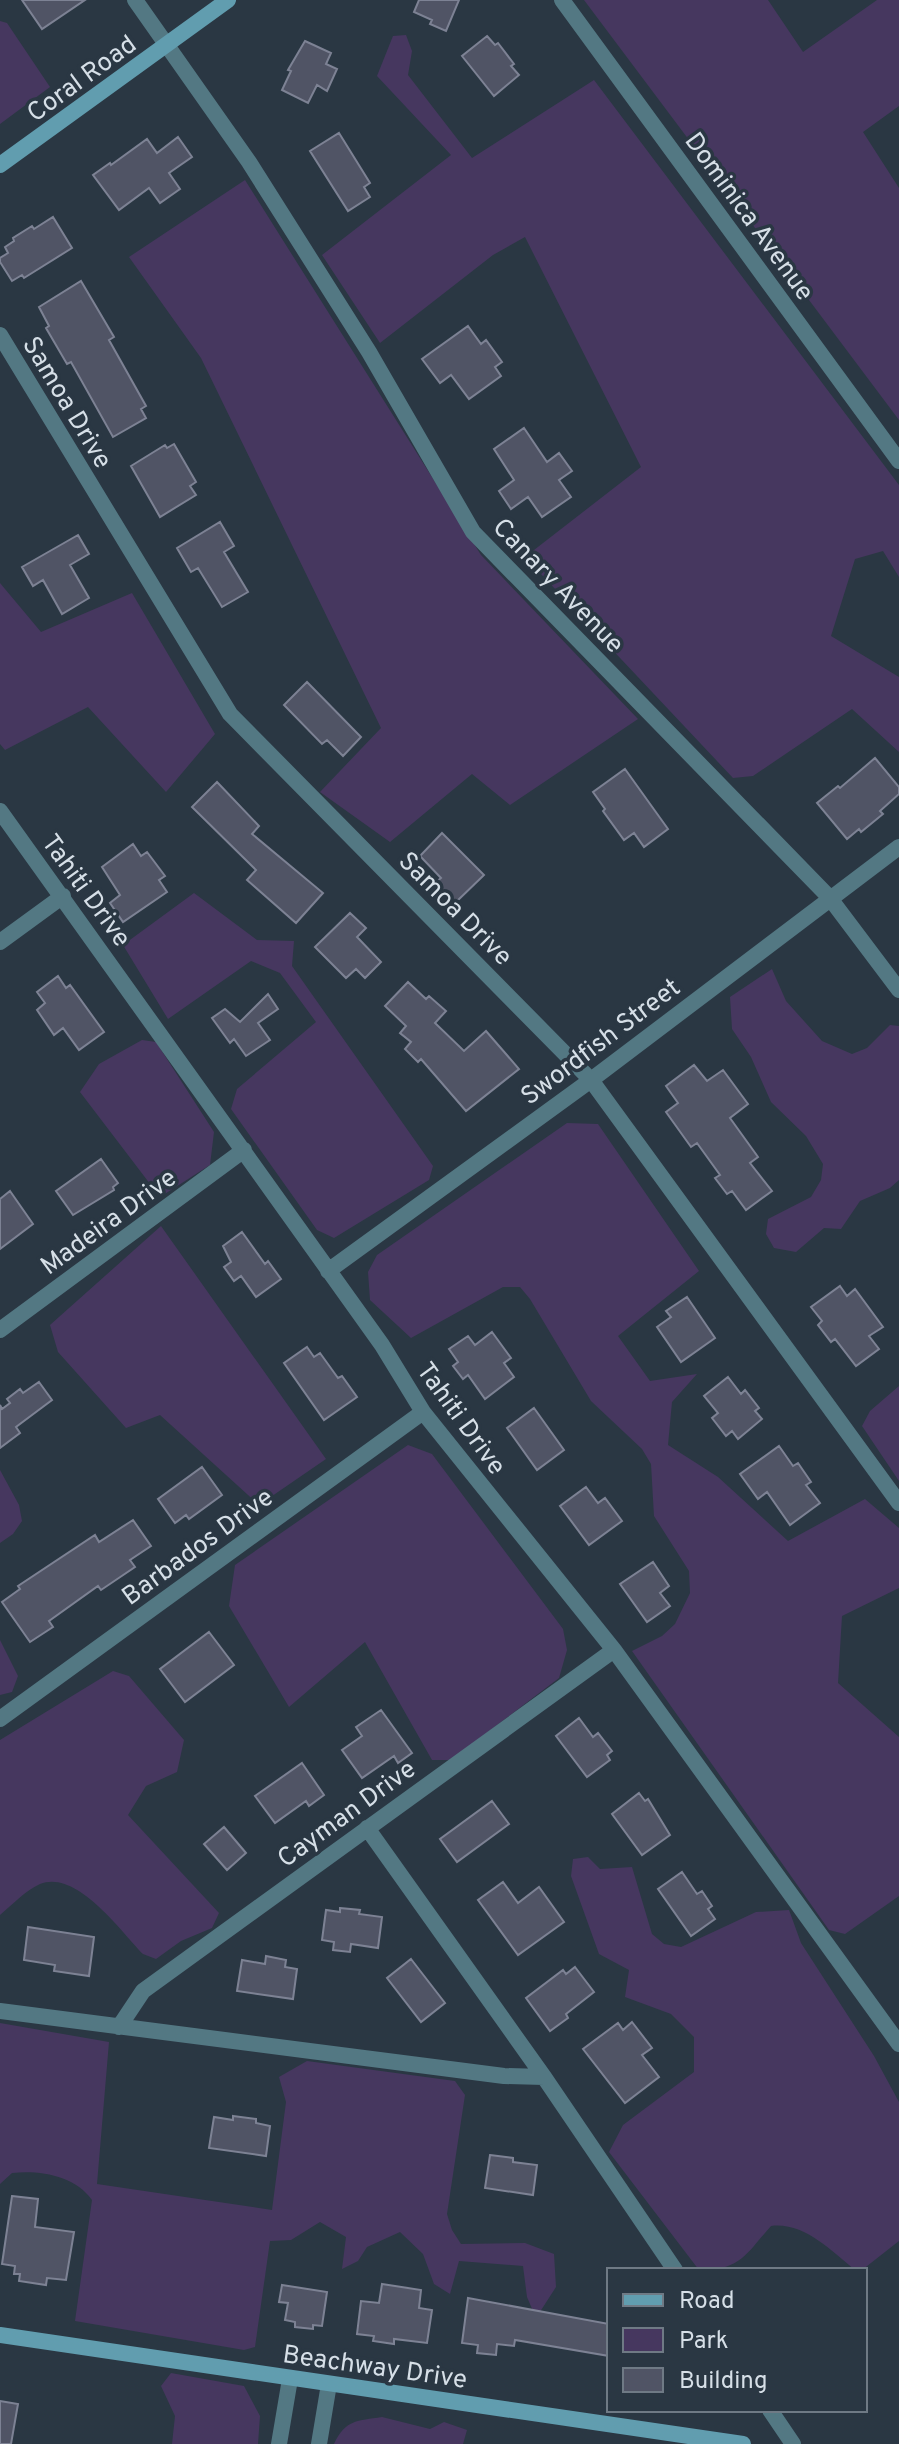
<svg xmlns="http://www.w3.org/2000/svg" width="899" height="2444" font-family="Overpass,sans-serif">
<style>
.green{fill:#46375f}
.building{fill:#505465;stroke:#7d8294;stroke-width:2}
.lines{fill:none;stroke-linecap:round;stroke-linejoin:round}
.street{stroke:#537883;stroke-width:16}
.secondary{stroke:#619daf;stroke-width:16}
.labels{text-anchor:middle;stroke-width:7;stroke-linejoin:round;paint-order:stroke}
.street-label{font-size:26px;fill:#d6dfe7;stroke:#2a3743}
</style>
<rect width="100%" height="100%" fill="#2a3743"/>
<path class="green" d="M584,0h184l35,52 74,-52h22v106l-36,26 36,56v232z
M0,21l7,2 43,64 -50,37z
M406,35l6,16 -4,24 64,83 122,-78 305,405v92l-16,-26 -28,8 -24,77 68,41v75l-47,-43 -99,67 -20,2 -208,-221 116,-90 -116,-230 -32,18 -113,88 -58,-88 129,-100 -74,-79 16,-40z
M245,180l236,375 157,164 -128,86 -38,-31 -82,68 -70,-50 61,-64 -180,-370 -72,-101z
M0,583l41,49 91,-39 83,141 -49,58 -78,-85 -83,43 -5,-6z
M194,893l63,47 37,1 -2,25 141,200 -4,14 -95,58 -17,-8 -86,-121 6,-20 79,-67 -36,-49 -29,-12 -83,58 -45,-74z
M772,969l14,32 36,40 30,13 15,-6 23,-23 9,1v154l-9,8 -30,13 -19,28 -17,-1 -28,24 -22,-4 -8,-14 2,-15 43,-22 10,-17 2,-16 -17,-28 -35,-34 -20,-45 -19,-28 -2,-32z
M142,1040l14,2 58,90 -4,33 -50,32 -80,-105 19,-28z
M567,1123l31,1 101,147 -81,65 32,45 47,-7 -25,28 -4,43 50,32 70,64 77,-42 34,29v60l-57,28 -4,67 61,54v159l-54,38 -16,-4 -197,-279 30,-15 13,-12 15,-31 -1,-22 -35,-55 -3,-52 -9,-15 -51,-48 -61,-102 -10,-12h-17l-92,51 -41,-38 -2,-28 9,-17z
M161,1226l165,233 -67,46 -99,-90 -34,13 -68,-76 -8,-27z
M899,1386v95l-37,-55 8,-15z
M408,1445l24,9 131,175 4,21 -8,28 -108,82h-19l-67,-118 -76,65 -60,-101 6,-41z
M0,1470l19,35 3,16 -9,13 -13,9z
M0,1640l18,36 -6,16 -12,3z
M113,1671l16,5 55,64 -7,32 -31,14 -18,29 91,98 -7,15 -31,13 -25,18 -13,-5c-23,-24 -67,-85 -103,-70 -14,6 -28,21 -40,31v-175z
M588,1857l12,12 32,-2 20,67 12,10 17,3 75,-35 33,-2 12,33 73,113 25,46v139l-37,29h-7c-25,-20 -51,-48 -84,-44 -26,29 -30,44 -72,44l-90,-118 14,-27 71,-53v-35l-23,-23 -46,-17 4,-27 -30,-16 -28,-78 2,-17z
M0,2023l109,19 -12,142 175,26 14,-108 -7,-25 28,-16 148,20 10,14 -18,119 5,16 9,14 64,-1 29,11 2,33 -20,31 -9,-21 -4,-31 -64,-5 -9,33 -16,-10 -11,-30 -23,-22 -33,15 -9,14 -16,8 4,-32 -26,-15 -29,18 -21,1 -15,106 -11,3 -169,-29 17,-121c-17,-24 -51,-30 -80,-27l-12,11z
M171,2373l73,13 16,30 -2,28h-86l3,-28 -14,-30z
M382,2417l48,12 14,-7 23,8 -4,14h-129c12,-25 23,-23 48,-27z"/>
<path class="building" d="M22,0h63l-43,29z
M419,0h40l-13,31 -16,-7 2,-4 -18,-8z
M487,36l8,9 3,-2 16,21 -3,2 8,9 -25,21 -32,-40z
M305,41l26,12 -5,11 11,5 -10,22 -10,-6 -9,18 -26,-13 9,-19 -3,-1z
M339,133l31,50 -6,4 6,10 -22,14 -38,-60z
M178,137l14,20 -23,16 11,16 -20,14 -11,-15 -30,22 -26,-35 17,-12 1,2 36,-26 10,14z
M53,217l19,31 -48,30 -2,-3 -10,6 -12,-19v-4l8,-5 -3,-6 9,-6 -1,-3 19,-12 2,3z
M81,281l33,56 -5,3 37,66 -5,3 5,9 -33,19 -42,-75 -4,2 -21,-36 3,-2 -10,-19z
M468,326l13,18 5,-4 16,22 -7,5 6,9 -32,23 -18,-24 -11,8 -18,-24z
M524,428l23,34 12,-9 13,18 -13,9 12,17 -29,20 -14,-20 -17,12 -12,-18 15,-11 -20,-31z
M174,444l22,38 -6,4 6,9 -36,22 -29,-51 34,-21 2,3z
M220,522l14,24 -10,6 24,40 -26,15 -24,-39 -7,4 -14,-24z
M78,535l11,19 -19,11 19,33 -27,16 -19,-34 -10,6 -11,-19z
M307,682l54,55 -18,19 -16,-16 -5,4 -38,-39z
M875,758l24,29v7l-19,17 3,3 -22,18 -2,-3 -12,10 -30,-36 21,-17 2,2z
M625,769l43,60 -24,18 -10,-14 -10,7 -21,-29 2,-2 -12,-17z
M217,782l42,44 -7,8 71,59 -27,30 -49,-43 9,-10 -64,-63z
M442,833l42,42 -29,28 -20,-20 6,-5 -21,-22z
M133,844l8,12 6,-4 18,24 -6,4 8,12 -44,30 -13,-19 10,-8 -18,-28z
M350,913l16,15 -9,9 24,25 -16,16 -9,-9 -10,9 -31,-31z
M58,976l8,12 4,-3 34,47 -25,18 -16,-22 -9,7 -17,-25 8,-7 -8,-11z
M408,982l18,17 3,-3 17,15 -11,12 29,28 22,-20 33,38 -53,42 -45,-52 -3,3 -13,-13 6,-7 -11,-9 6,-7 -21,-20z
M268,994l10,15 -20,14 12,17 -24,16 -12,-17 -4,4 -18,-25 13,-9 15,13z
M694,1065l13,16 16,-11 25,34 -18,14 28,39 -8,6 22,28 -26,19 -14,-19 -5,3 -12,-16 5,-3 -23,-32 -6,4 -25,-35 12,-9 -12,-17z
M101,1159l17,24 -5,4 1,3 -41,25 -17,-24z
M10,1191l23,33 -33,25v-50z
M242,1232l23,32 3,-3 13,18 -25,18 -15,-21 -7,5 -10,-14 7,-5 -8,-16z
M840,1286l7,10 8,-7 28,38 -14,9 10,13 -23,17 -21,-27 -4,3 -13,-17 4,-4 -11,-14z
M687,1297l28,41 -34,24 -24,-35 14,-10 -5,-6z
M492,1332l19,26 -7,5 10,14 -29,22 -17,-24 -5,4 -10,-13 5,-4 -9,-13 19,-13 7,9z
M307,1347l7,10 6,-4 18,25 4,-2 15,21 -33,23 -40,-57z
M728,1377l13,17 4,-4 14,18 -4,3 7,8 -24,20 -6,-8 -6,5 -14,-18 6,-5 -14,-17z
M39,1382l13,18 -36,27 4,6 -20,15v-43l2,4 8,-6 -3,-4 13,-10 3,4z
M534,1408l30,42 -27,20 -30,-42z
M779,1446l14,20 5,-3 13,19 -5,3 14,18 -30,22 -23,-33 -9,7 -18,-25z
M202,1467l20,28 -33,24 -3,-4 -11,8 -17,-24z
M586,1487l12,16 7,-5 17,23 -33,24 -29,-39z
M133,1520l18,26 -21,14 5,7 -34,23 -3,-4 -49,35 4,6 -23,15 -28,-40 18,-13 -2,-3 77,-51 4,7z
M653,1562l16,24 -9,7 10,13 -23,16 -27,-38z
M209,1632l25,33 -49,37 -25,-33z
M381,1710l31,43 -14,10 -4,-7 -32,22 -20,-28 20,-14 -6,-9z
M579,1718l14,19 5,-4 14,18 -5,4 3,5 -23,17 -31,-41z
M302,1763l22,32 -15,11 -3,-5 -31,22 -20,-27z
M639,1793l6,8 3,-2 22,36 -28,20 -30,-41z
M492,1801l17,23 -52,38 -17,-23z
M224,1827l22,26 -19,17 -23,-26z
M682,1872l15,22 5,-3 10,15 -4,3 7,10 -24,17 -33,-47z
M503,1882l15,21 21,-16 25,35 -46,33 -40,-55z
M340,1908l20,2 -1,4 23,3 -4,31 -27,-4 -1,8 -17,-2 1,-8 -12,-2 4,-30 14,2z
M28,1927l66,10 -5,39 -35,-5 1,-6 -31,-5z
M266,1956l20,4 -1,7 12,2 -4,30 -56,-8 5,-31 23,4z
M411,1959l34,44 -24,19 -34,-44z
M575,1967l19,25 -28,22 2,4 -18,13 -24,-33 37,-28 3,4z
M632,2022l20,26 -10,7 17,22 -34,26 -42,-54 35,-26 5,7z
M233,2116l23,3v4l14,3 -4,30 -57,-8 5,-31 19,3z
M490,2155l23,3v4l24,3 -4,30 -48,-7z
M12,2196l26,3 -3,28 39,5 -8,48 -19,-2 -1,7 -27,-4 1,-7h-6l1,-8 -13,-2z
M382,2284l39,6 -2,18 13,2 -5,33 -33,-4v5l-21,-3 1,-5 -17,-2 4,-33 18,2z
M282,2285l45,7 -5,34 -9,-1v4l-18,-2v-5l-10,-2 3,-17 -9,-1z
M468,2298l141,26v32l-94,-16 -1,6 -17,-2 -1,11 -19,-2 1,-8 -16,-2z
M0,2401l18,3 -7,40h-11z"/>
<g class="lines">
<path class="street" d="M135,0l114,162 120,190 104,180 356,365 70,93
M562,0l337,461
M0,335l230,379 361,366 308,423
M0,811l382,534 41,67 191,238 285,394
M0,942l63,-46
M328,1271l263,-191 308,-233
M0,1330l244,-180
M0,1719l423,-307
M367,1828l177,249 131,193
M0,2011l504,65 40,1
M119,2027l24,-36 471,-341
M770,2410l23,34
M279,2444l11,-65
M319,2444l10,-60"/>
<path class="secondary" d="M0,165l228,-165
M0,2335l743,109"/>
</g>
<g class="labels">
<g class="street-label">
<text transform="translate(81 78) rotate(-36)" y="9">Coral Road</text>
<text transform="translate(750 216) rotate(54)" y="9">Dominica Avenue</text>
<text transform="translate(68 402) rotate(59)" y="9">Samoa Drive</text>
<text transform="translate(559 585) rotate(46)" y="9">Canary Avenue</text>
<text transform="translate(87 890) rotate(54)" y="9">Tahiti Drive</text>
<text transform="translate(456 908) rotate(45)" y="9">Samoa Drive</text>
<text transform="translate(600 1041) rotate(-37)" y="9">Swordfish Street</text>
<text transform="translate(108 1221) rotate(-36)" y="9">Madeira Drive</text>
<text transform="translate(462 1418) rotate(54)" y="9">Tahiti Drive</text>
<text transform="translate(197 1546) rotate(-36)" y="9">Barbados Drive</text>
<text transform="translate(346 1813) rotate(-36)" y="9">Cayman Drive</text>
<text transform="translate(375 2366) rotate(8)" y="9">Beachway Drive</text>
</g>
</g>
<rect x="607" y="2268" width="260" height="144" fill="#2a3743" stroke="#6f7a85" stroke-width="2"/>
<rect x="623" y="2294" width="40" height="12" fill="#619daf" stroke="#6f7a85" stroke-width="2"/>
<text x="679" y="2308" font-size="24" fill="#d6dfe7">Road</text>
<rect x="623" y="2328" width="40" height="24" fill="#46375f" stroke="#6f7a85" stroke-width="2"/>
<text x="679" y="2348" font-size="24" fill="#d6dfe7">Park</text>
<rect x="623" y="2368" width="40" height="24" fill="#505465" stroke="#6f7a85" stroke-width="2"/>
<text x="679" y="2388" font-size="24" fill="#d6dfe7">Building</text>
</svg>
